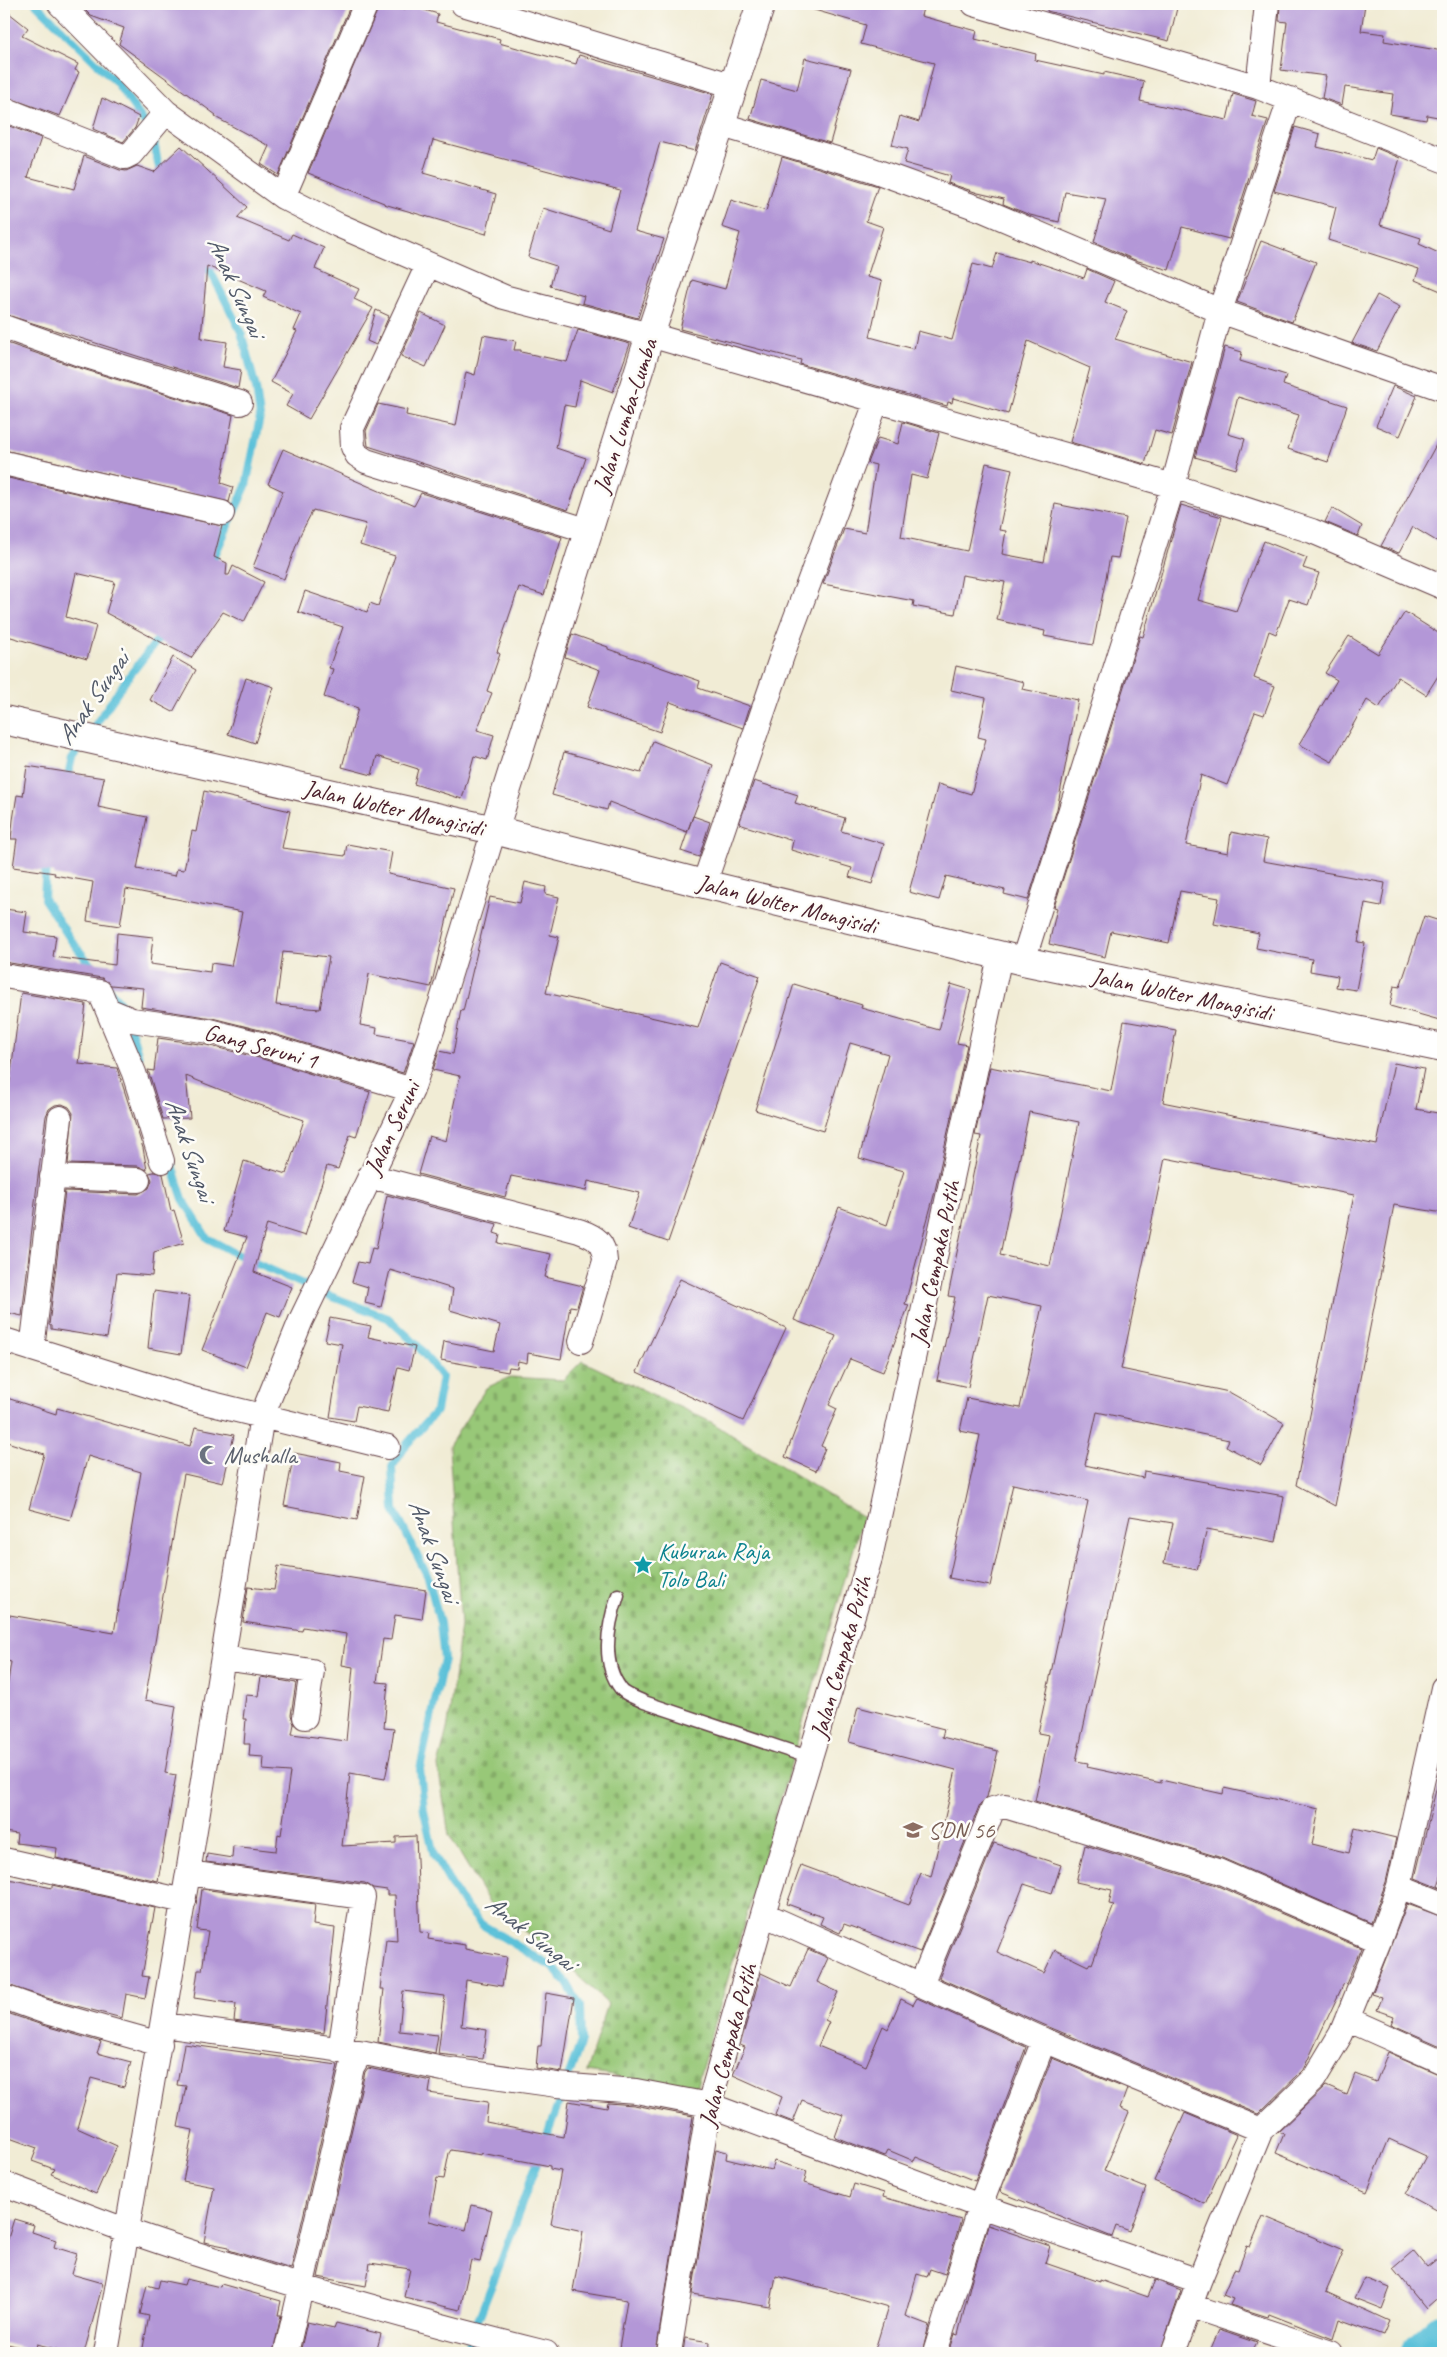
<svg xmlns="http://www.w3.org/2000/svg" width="1447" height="2357" font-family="Caveat,sans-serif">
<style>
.cemetery{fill:url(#cemetery-stones);stroke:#717452}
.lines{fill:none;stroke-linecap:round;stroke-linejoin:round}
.stream{stroke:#5bc1d9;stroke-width:8}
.river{stroke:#5bc1d9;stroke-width:45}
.building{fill:#b397d7;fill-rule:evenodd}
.lane-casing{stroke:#633e44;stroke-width:15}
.street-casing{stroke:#633e44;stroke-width:26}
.secondary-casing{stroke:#633e44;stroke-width:30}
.lane{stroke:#fff;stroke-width:12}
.street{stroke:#fff;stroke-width:24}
.secondary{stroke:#fff;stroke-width:28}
.labels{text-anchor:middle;stroke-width:5;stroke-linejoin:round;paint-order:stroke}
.street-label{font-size:24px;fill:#4a1f2b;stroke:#fdfcf7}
.worship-label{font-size:24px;fill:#5b616d;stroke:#fdfcf7;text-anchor:start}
.culture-label{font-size:24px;fill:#0d838f;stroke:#fdfcf7;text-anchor:start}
.education-label{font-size:24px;fill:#785e54;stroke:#fdfcf7;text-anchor:start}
.water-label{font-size:25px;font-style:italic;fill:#505868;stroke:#fdfcf7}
</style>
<defs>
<pattern id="cemetery-stones" width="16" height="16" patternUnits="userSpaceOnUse" patternTransform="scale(1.25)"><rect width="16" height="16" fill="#98c878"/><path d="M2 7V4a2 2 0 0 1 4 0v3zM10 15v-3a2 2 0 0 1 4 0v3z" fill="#84ab68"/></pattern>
</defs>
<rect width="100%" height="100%" fill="#fdfcf7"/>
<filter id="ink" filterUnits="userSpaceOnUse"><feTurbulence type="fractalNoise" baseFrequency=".02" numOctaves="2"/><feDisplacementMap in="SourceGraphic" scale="10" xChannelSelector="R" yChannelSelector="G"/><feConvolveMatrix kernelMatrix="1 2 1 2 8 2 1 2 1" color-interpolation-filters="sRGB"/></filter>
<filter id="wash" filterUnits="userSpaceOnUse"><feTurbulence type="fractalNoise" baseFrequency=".0096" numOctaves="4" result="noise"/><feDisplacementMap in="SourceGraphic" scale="20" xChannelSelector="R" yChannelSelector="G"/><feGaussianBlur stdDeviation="1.12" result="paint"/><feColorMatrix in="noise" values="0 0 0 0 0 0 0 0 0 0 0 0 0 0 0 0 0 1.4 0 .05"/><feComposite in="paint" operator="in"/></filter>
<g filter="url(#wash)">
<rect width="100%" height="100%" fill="#f1ecd5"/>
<path class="cemetery" d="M582,1361l129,61 152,95 -167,571 -110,-16 22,-68 -56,-53 -59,-42 -44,-74 -11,-69 10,-41 13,-100 -12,-179 37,-58 24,-11 53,3z"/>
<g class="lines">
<path class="stream" d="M36,4l80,78 37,53 5,29 5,12
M204,258l37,74 15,56 4,29 -14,69 -36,80
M89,734l37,-54 37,-47
M67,781l5,-23 10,-14
M46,862l-2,37 27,41 54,69
M129,1022l10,35
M169,1156l14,43 24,39 37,20 81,36 63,24 30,28 24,31 -6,34 -29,33 -15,23 2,43 34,67 12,46 4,36 -24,110 4,42 10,44 25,43 22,26 71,43 15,16 13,23 1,36 -37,101
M465,2353l37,-94 38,-105"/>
<path class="river" d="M1424,2353l19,-17"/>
</g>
<g id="blocks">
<path class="building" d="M79,4h272l-73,171 -17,-11 8,-18 -54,-29 1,-2 -97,-71 5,-16 -33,-12z
M380,4h7l17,6 1,-6 33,10 -2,8 64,17 -1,4 77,21 3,-9 134,39 -18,57 -35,-9 -25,89 29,8 -26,79 -56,-15 2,-7 -34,-10 6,-20 -28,-9 15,-49 66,21 11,-39 -187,-50 -10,33 73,21 -10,40 -102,-30v-1l-76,-30z
M811,4h113l-3,12 56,15 -2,8 61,15 -1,6 69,15v-3l40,9 -4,20 87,19 6,-26 23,7 -4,15 16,4 -39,119 -47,-12 -13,43 -34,-10 -41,-18 12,-43 -41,-7 -6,30 -29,-7 -27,-11 1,-5 -26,-6 -30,-10 2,-7 -46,-13 4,-14 -16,-4 8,-29 19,6 15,-59 -73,-19 5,-19 -55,-16z
M1048,4h130l-9,37 -122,-30z
M1280,4h85l-4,27 24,3 -1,7 59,10v67l-16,-3 -1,5 -36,-6 3,-20 -48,-7 -3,18 -20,-7 4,-22 -45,-6 6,-48 -8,-1z
M4,9l24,19 -6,8 56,28 -3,6 4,2 -19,44 -56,-20z
M805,58l46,11 -21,74 -80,-24 11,-39 36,10z
M102,98l37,19 -4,11 -12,14 -30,-13z
M4,124l37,14 -13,39 46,12 10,-33 36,14 6,1 11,-5 17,6 27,-26 66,61 -10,11 52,22 3,-6 32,14 -9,21 44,20 -5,10 19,9 -64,111 -23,-13 7,-12 -22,-12 26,-51 -3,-1 7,-16 -38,-17 3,-6 -59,-25 -6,72 26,4 -4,25 18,3 -3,18 -234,-74z
M1295,127l25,7 -3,13 55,13 4,-12 24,10 -20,67 41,13 -2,6 24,11v37l-28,-12 4,-11 -91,-29 8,-33 -62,-16z
M782,157l96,29 -12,35 17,6 -16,50 15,4 -12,56 44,12 4,-18 34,9 21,-76 19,5 5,-16 33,9v-2l54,18 3,-9 27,12 -9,21 22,9 -12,28 77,23 -20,73 -17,-5 -10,34 -75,-22 20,-74 -62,-27 -20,73 -55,-16 -1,5 -4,-1 -1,4 -147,-42 1,-4 -121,-31 12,-49 33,9 15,-56 -18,-6 9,-27 35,11z
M1261,241l55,21 -24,60 -55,-20z
M1377,295l23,12 -23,44 -25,-8z
M376,310l13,6 -13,29 -9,-4z
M421,313l24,12 -19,42 -25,-11z
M578,330l52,14 -17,48 -33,-12 -5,27 -11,-2 -8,43 30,10 -18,52 -200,-64 -2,-15 12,-27 29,6 -1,5 50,11 10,-54 9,3 8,-40 33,6 -2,9h7v2l46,10z
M4,342l69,24 160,49 -12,68 12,4 -4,15 -225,-52z
M1225,347l17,5 -2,9 46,14 -3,10 64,21 -19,56 -40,-13 11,-34 -61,-18 -10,37 17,5 -9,30 -41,-12z
M1393,386l24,10 -17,40 -24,-10z
M903,422l36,11 -12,46 -16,-4 -10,62 66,14 19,-88 26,6 -13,61 7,1 -4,23 42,8 11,-58 71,14 -8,40 -8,-1 -17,88 -49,-9 1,-5 -48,-11 8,-38 -43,-7 -7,39 -42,-8 1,-5 -91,-17 21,-55 21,4 11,-68 -8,-2 10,-25 20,6z
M1443,432v113l-30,-18 -14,26 -18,-7z
M283,449l131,57 7,-13 141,44 -18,58 -25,-8 -22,65 3,2 -13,37 5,2 -15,37 17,5 -7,25 -13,-4 -12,43 -48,-15 4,-15 -41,-13 -5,19 -30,-8 16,-59 -34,-11 9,-28 -4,-1 14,-41 -45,-15 7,-21 62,21 3,-9 8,3 17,-50 -35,-11 6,-21 -53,-14 -13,25 -16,44 -31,-12 30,-76 -15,-7z
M4,477l218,49 -8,31 13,6 -1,12h3l4,-9 31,16 -20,40 -21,-10 -32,46 -85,-45 9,-31 -39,-9 -10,44 30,9 -9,33 -83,-24z
M1181,505l41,12 -24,83 38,11 28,-70 43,17 -4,10 16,5 -11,32 -19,-6 -13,35 -7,-3 -15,47 21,8 -11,29 -9,-3 -28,73 -26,-10 -15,70 42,8 3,-21 36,7 -4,22 122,22 -4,23 -16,-3 -7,39 7,1 -9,47 -20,-3 2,-11 -28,-5 2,-12 -56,-11 3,-15 -45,-9 5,-26 -39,-7 -11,52 -58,-12 -6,26 -56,-13 8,-36 -3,-1 86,-271 3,1z
M1332,508l30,18 -4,10 -33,-14z
M1405,612l38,24v32l-17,27 -28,-18 -19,31 -12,-8 -35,62 -33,-18 38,-64 -12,-7 24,-37 29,18z
M572,634l36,13v2l92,32 -2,7 52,18 -7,22 -73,-26 -10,30 -73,-25 13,-37 -35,-13z
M173,657l23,13 -23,42 -23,-12z
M956,666l68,16 -2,7 56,11 -21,109 -29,91 -24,-6 1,-4 -59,-14 -7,24 -30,-8 29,-108 33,10 15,-55 -8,-2 8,-39 -35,-8z
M246,678l28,9 -19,56 -27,-9z
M653,741l60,24 -26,67 -78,-30 -2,8 -55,-15 12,-43 77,21z
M27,766l77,12 -6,29 49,10 -10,52 38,7 2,-7 7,1 8,-39 4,1 8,-41 86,20 -8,37 63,8 2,-12 45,8 -4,22 66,14 -23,99 -62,-13 -9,51 17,3 -1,6 38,7 -11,32 -139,-42 -52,-13 -71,-11 2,-19 -32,-3 -9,-7 -98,-16v-53l23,3 -3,20 32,4 -3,21 62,8 2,-32 36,4 -3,27 60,8 1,-9 20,3 11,-54 -116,-23 -6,37 -33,-5 6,-39 -39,-7 1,-2 -42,-6 4,-28h-6l2,-19 4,-25 6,1zM283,952l46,5 -9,52 -44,-4z
M754,781l44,14 -3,8 50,15 -4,13 43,13 -12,40 -23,-7 3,-9 -61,-18 2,-9 -54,-17z
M693,816l17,6 -11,35 -18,-6z
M525,882l21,5 -1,7 14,3 -9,38 9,2 -13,56 152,35 22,-66 40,14 -92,266 -40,-14 12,-35 -52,-12 -2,10 -75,-15 -6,21 -87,-23 11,-38 17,5 14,-65 -27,-6 6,-19 14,3 8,-44 2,1 27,-114 30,6z
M1424,916l19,6v99l-53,-15 4,-20 6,1z
M794,984l68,21 -1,3 78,22 12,-46 20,6 -14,53 10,2 -33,150 -29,109 4,1 -26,67 -33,-13 -21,46 8,4 -16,37 4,2 -9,23 -31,-14 23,-60 28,-61 -42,-16 45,-113 48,18 17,-54 -45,-13 29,-104 -38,-11 -27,88 -68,-21z
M21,993l65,11 -7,60 38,4 26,80 4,22 -9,-4 -70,-2 5,-51 -4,-6 -7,-3 -7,1 -6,4 -3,7 -8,60 -16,140 -18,-4v-224h5z
M1124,1021l52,9 -13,72 4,1 210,42 17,-82 30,6 -8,40 27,5v99l-49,-8 -59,301 -39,-21 58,-290 -189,-37 -44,211 108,23 55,31 -23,42 -35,-19 3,-6 -132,-28 -12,53 58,13 1,-7 140,25 -8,46 -69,-13 -10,41 -33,-7 9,-40 -43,-7 -54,245 12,2 -1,4 74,16v-3l62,14 1,-6 95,21 -7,35 37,9 6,-25 41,10 -10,44 -15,41 -149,-65 -187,-57 14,-66 -11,-2 50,-232 -75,-17 -23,102 -41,-8 31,-143 -20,-4 7,-33 53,10 22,-102 -54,-11 -20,92 -31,-7 18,-83 -7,-1 33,-160 -6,-1 15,-68 121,24zM1029,1112l50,10 -29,144 -50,-11z
M158,1038l48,7 50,12 114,35 -14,45 -6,-2 -12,34 -11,-3 -22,70 -38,-12 -13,48 38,15 -12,30 -13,-5 -21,55 -44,-17 45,-113 -23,-6 20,-70 42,13 18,-54 -53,-18 -65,-26 4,42 -27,1 -15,-49 6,1z
M154,1172l9,2 8,37 3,-1 10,33 -30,9 -2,24 -35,-3 -10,65 -56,-9v-3l-2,-1 16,-134 73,3 11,-6 3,-8 -3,-7z
M387,1195l110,29 -3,9 6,2 -2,8 53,11 -6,23 38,9 -6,21 -7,-1 -9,53 -33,-6 -1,10 -9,-2 -1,7 -8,-1 -1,5 -67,-12 3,-19 50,10 6,-26 -50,-15 3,-21 -63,-19 -9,37 -16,-4 3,-16 -16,-5 6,-20 10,2 4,-16 4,1z
M680,1279l106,49 -43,93 -106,-49z
M154,1291l35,5 -8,58 -33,-6z
M330,1318l41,8 -3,11 47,10 -6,23 -11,-3 -10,45 -31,-6 -3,15 -24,-4 12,-73 -17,-3z
M4,1397l52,17 1,-6 133,38 5,-19 39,8 -11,48 -39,-9 -39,226 31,6 -11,67 11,2 -18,106 -102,-23 1,-10 -41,-5 1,-9 -13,-2v-124l7,-46 -7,-2v-46l110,19 27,-161 -53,-16 -18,64 -41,-11 15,-55 -40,-13z
M294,1453l47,9 -1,9 25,5 -8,44 -73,-14z
M278,1566l148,24 -4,29 -27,-4 -4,25 -8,-1 -6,43 11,1 -4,45 10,1 -4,26 -5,24 -35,-6 -8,73 54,-3v-6l20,-1 4,96 9,1 -1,6 37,6v4l42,8 -5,29 -36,-6 -5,46 26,4 -4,29 -45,-5 7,-58 -42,-5 -4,40 39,4 -3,18 -57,-11 6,-53h-4l6,-49 11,1 -2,-46h-8v-5l-14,-2 -8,-5 -159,-21 1,-8 25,4 1,-12 43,5 2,-17 3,1 9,-63 -27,-2 1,-13 -15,-1 1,-12h-6l2,-25h-3l3,-24 12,1 3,-19 35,6 -5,32 3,9 -2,10 54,7 7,-74 -11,-2 4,-31 -43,-7 -1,4 -59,-9 5,-35 26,3z
M858,1707l86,22 -2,8 56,14 -11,46 -7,7 -60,148 -76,-28 -4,9 -20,-9 3,-7 -36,-13 14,-39 108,40 12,-32 10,4 25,-107 -107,-28z
M1440,1773h3v97l-5,16 5,3 -28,-11z
M994,1843l67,22 -9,28 -28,-9 -27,68 47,21 11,-23 33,16 2,-3 2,1 22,-59 -5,-1 3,-14 -36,-8 9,-37 128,39 148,64 -15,36 -2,-1 -41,87 -45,44 -209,-87 -110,-49z
M4,1878l48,10v-3l103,23 -13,68 7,1 -4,21 -19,-4 -4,24 -72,-19 -46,-15z
M202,1889l113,15 -2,21 22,3 -11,105 -90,-12 2,-17 -42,-6 4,-28h4l6,-39 -11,-1z
M1407,1904l36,13v130l-52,-23 3,-8 -17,-6 5,-13 -10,-3z
M808,1949l20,9 -11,24 21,10 -13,28 4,2 -11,24 48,20 17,-40 5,3 13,-30 12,6 4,-7 109,49 -51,134 -59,-24 -2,4 -26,-11 -3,6 -50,-19 8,-22 -41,-15 -9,22 -18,-7 7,-18 -49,-22 12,-28 -5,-2 21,-72 30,14z
M546,1993l28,5 -12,74 -26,-4 2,-22h3z
M4,2012l38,13 59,17 -4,11 34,9 -7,25 -33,-9 -14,50 40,18 -21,48 -45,-20 3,-5 -22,-8 5,-13 -33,-12z
M184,2044l154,21 -47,204 -62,-19v-3l-25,-5 10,-55 -31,-6 10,-51 -15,-3 8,-41 -9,-1z
M1388,2052l55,24v138l-37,-20 20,-38 -37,-17 -22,53 -91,-39 8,-19 -6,-2 48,-46 21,9 8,-21 21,8z
M1052,2058l75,31 -7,19 9,4 -25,59 42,17 -16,43 -14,-5 -4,11 -112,-45z
M368,2068l63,13 -2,12 59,9 -2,20 78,15 5,-36 38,7 1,-5 26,2 59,11 -37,237 -37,-5 8,-48 -54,-9 10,-60 -32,-7 10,-53 -11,-2v-3l-69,-13v2l-30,-5 -2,3 -5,26 -7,-1 -8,43 37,9 6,-25 20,5 -12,52 -9,-2 -11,50 -56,-13 6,-28 -40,-6 -4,23 -48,-9 47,-205z
M1185,2113l52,22 -32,69 -51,-23z
M716,2149l11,3 -1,7 45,11 3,-9 33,10 -3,12 46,14 4,-13 30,9 -1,4 78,23 -16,54 -15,-5 -3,8 -10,-3 -12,42 24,9 -7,28h-48l14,-46 -65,-19 -47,-12 -6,31 -78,-13z
M1263,2216l81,34 -18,42 63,29 -6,14 -44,-16 -6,20 -64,-25 -1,3 -38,-12 3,-6 -10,-4 11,-26 4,1 9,-24 3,1z
M14,2219l20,6 -2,7 24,8 -2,7 23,7 -6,20 32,9 -19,70h-12l-35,-9 -2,7 -31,-8v-98h2z
M988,2225l62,21 -5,17 55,19v-2l48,17 7,-17 26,10 -21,63h-211l6,-19 3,1 13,-53z
M1414,2251l13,16 16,-13v40l-17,15 -33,-40z
M1364,2278l26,10 -8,21 -28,-11z
M186,2279l34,8 1,-3 60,17 -3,14h3l-8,38h-131l7,-37 -9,-2 7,-29 11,3 2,-8 24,5z
M307,2322l27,6 2,-5 45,11 -5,19h-76z
M1219,2330l38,13 -5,10h-43z
M685,2338l25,4 -1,11h-26z"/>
</g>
</g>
<g filter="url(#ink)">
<use href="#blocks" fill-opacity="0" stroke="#633e44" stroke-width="1"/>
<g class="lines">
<defs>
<path id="lane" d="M618,1595c-10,29 -18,67 3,94 4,6 16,9 23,13l167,56"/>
<path id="street" d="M60,4l106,108 117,85 55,28 166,72 146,38 523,151 139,45 131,56
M463,4l271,82
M974,4l284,83 185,73
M1258,87l9,-83
M4,109l121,48 6,-3 35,-42
M722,125l148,44 113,41 237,101 223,78
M283,197l83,-193
M428,265l-76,163 1,19 4,8 9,6 223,70
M4,327l73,26 163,50
M4,463l218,50
M704,884l82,-240 91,-244
M1023,961l150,-475 47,-175 70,-212
M4,976l96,16 34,81 28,88
M108,1010l24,10 77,11 51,13 152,46
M370,1176l209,55c17,6 25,11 26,30l-24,80
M52,1177l86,3
M4,1340l188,59 196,48
M32,1349l28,-231
M223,1658l89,13 -7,46
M4,1860l180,41
M188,1873l175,24 -23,154
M1399,1886l44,18
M763,1914l281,126 217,90
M921,1985l72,-176 12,-3 213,65 161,70
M4,1997l42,15 114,32
M1347,2019l96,43
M163,2025l202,28 78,16 114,16 79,6 73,14 271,101 219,75
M4,2184c41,15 82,32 124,47 136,47 278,87 418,122
M1191,2306l140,47
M106,2353l82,-480 74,-457 39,-96 111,-230 29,-87 53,-173
M286,2353l66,-286 8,-13
M669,2353l40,-248 54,-191 107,-356 130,-602
M935,2353l45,-147 64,-166
M1173,2353l26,-72 62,-151 53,-51 27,-45 38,-93 20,-55 44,-198"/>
<path id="secondary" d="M4,720l490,110 210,54 319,77 420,87
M494,830l156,-495 111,-331"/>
</defs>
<use href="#lane" class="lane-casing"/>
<use href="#street" class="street-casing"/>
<use href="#secondary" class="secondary-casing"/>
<use href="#lane" class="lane"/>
<use href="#street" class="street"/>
<use href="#secondary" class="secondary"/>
</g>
</g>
<defs>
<symbol id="mosque-bare" viewBox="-9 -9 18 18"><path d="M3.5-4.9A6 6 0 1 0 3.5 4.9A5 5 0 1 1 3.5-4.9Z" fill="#6b7280" stroke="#fdfcf7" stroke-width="2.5" paint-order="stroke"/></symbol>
<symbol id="sight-bare" viewBox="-9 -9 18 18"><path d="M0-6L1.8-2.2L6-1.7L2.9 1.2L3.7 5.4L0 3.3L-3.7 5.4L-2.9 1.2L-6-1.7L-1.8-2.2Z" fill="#0f9aa8" stroke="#fdfcf7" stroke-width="2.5" paint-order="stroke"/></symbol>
<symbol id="school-bare" viewBox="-9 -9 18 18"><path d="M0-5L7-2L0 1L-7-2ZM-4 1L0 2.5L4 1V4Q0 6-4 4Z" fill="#8d6e63" stroke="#fdfcf7" stroke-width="2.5" paint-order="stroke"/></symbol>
</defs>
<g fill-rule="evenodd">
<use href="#mosque-bare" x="195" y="1441" width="28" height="28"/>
<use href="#sight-bare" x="629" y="1551" width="28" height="28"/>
<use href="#school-bare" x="899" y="1816" width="28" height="28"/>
</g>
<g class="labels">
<g class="street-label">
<text transform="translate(625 416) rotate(-72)" y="8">Jalan Lumba-Lumba</text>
<text transform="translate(394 808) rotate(13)" y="8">Jalan Wolter Mongisidi</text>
<text transform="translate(787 904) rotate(14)" y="8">Jalan Wolter Mongisidi</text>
<text transform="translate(1182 994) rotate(12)" y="8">Jalan Wolter Mongisidi</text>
<text transform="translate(261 1046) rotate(15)" y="8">Gang Seruni 1</text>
<text transform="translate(392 1128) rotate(-65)" y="8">Jalan Seruni</text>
<text transform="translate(935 1263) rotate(-78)" y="8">Jalan Cempaka Putih</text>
<text transform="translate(841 1657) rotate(-74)" y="8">Jalan Cempaka Putih</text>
<text transform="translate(728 2045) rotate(-75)" y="8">Jalan Cempaka Putih</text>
</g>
<g class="worship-label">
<text x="224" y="1463">Mushalla</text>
</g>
<g class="culture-label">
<text x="658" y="1559">Kuburan Raja<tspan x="658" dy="28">Tolo Bali</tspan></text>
</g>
<g class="education-label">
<text x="928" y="1838">SDN 56</text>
</g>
<g class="water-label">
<text transform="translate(237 286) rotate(66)" y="9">Anak Sungai</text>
<text transform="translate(92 698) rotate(-55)" y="9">Anak Sungai</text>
<text transform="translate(191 1149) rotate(71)" y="9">Anak Sungai</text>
<text transform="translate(435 1550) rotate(70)" y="9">Anak Sungai</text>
<text transform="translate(531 1932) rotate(38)" y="9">Anak Sungai</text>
</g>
</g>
<rect width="1447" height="2357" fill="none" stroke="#fdfcf7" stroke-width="20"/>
</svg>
